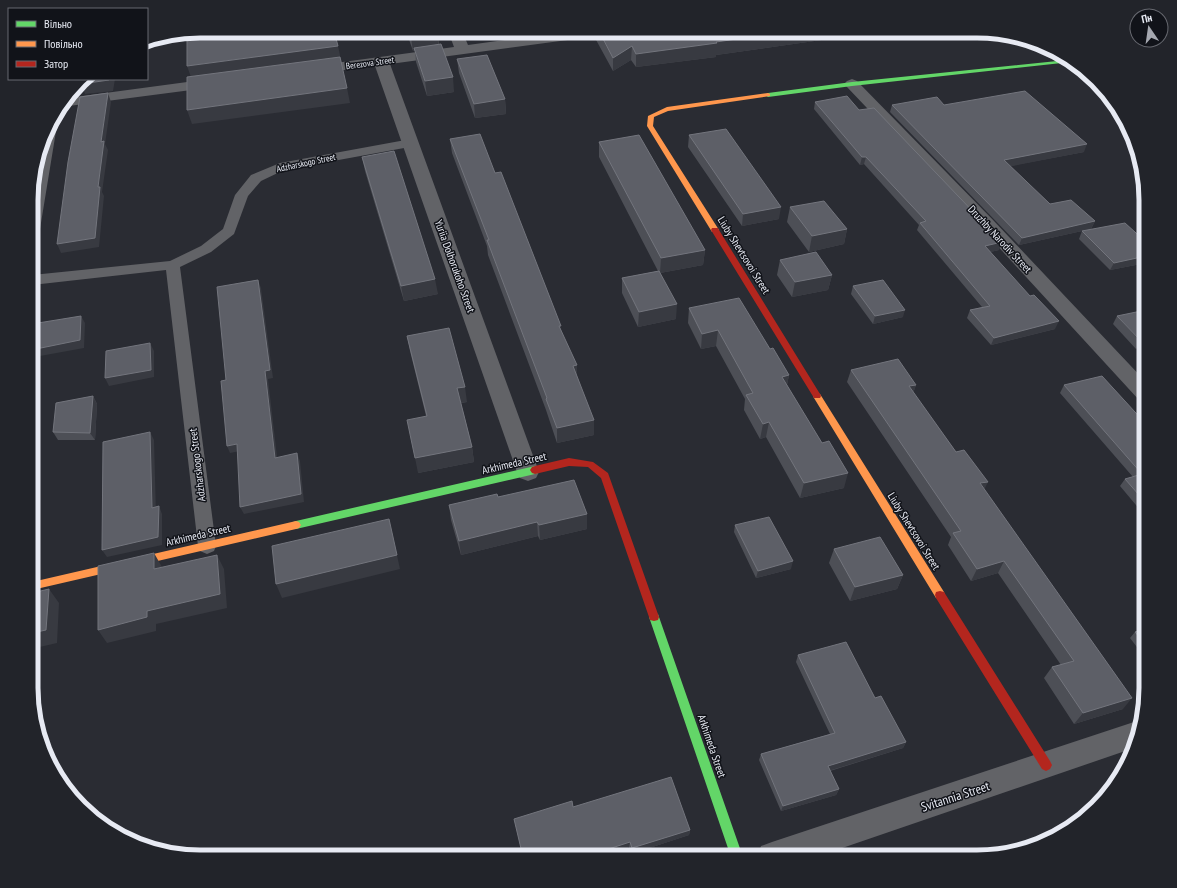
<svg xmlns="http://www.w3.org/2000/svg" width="1177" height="888" font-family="'PT Sans Narrow',sans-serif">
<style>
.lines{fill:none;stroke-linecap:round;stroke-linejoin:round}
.lane{fill:#626367;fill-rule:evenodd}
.street{fill:#626367;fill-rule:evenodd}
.fast{fill:#63d668;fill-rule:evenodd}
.slow{fill:#ff974d;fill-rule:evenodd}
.jam{fill:#b3261e;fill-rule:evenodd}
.wall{fill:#4d4f56}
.shaded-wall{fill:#383a41}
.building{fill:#5d5f67;stroke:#73757d}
.labels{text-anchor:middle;stroke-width:3;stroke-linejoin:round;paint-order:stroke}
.far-street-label{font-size:9px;fill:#e7eaf3;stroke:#111319}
.street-label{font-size:11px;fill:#e7eaf3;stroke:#111319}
.near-street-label{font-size:13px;fill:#e7eaf3;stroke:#111319}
.rim{fill:none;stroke:#e7eaf3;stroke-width:5}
</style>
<rect width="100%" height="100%" fill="#2a2c33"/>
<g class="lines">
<path class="lane" d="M54,116l4,3 -19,116 -2,3 -5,1v-45l6,-33z
M411,139l4,1 2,3 -2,3 -131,24 -23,11 -13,15 -14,38 -23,18 -31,15 36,279 -2,5 -7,3 -7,-3 -2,-5 -32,-276 -134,15v-10l138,-14 31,-15 22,-17 12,-34 16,-20 29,-12z"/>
<path class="street" d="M448,31h14l6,14 104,-14h40l-2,3 -5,1 -215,29 149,408 -3,6 -8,3 -8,-3 -3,-6 -142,-406 -62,8 -5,-1 -2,-3 2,-3 5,-1 141,-19z
M217,78l5,2 3,3 -3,3 -161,21 7,-9z
M852,79l5,2 137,140 152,161v21l-7,-3 -157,-171 -135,-142 -3,-3 3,-3z
M1137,721l3,1 -6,26 -318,109h-59l4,-11 11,-4z"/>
<path class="fast" d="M1067,60l4,2 -219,24 -84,11 -3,-2 3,-2 84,-11z
M535,466l3,1 2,3 -2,3 -3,1 -239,55 -3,-1 -2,-3 2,-3 3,-1z
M654,613l4,1 1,3 84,240h-12l-82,-240 1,-3z"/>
<path class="slow" d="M768,93l2,1v2l-102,15 -14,6 -1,9 66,104 -1,2h-6l-65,-106 1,-10 19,-9z
M817,393l3,1 124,198 1,3 -1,3 -4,1 -4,-1 -122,-200 -1,-2z
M296,521l3,1 2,3 -2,3 -3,1 -264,61v-8z"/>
<path class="jam" d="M712,228h6l1,2 101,164 1,2 -1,2h-6l-103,-168z
M569,458l24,4 15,11 51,144 -1,3 -4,1 -4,-1 -1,-3 -48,-139 -13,-11 -19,-1 -34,8 -3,-1 -2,-3 2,-3 3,-1z
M940,591l4,1 106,169 2,4 -2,4 -4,2 -4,-2 -106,-171 -1,-3 1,-3z"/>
</g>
<path class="wall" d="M406,31h31l2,13 15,48 -27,4 -11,-34 -1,-11h-2z
M595,31h289l-168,24v2l-80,10 -5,-7 -18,11 -18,-33z
M457,59l48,40 1,15 -31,4 -16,-45z
M815,102l44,8 140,140 -9,2 65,77 -64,16 -24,-27 3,-8 12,-3 -65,-77 2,-5 -55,-61 -4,1 -46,-56z
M892,105h52l140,47 -74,14 40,38 45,17 -4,8 -72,16 -129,-133z
M689,135l90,84 -37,7 -54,-79z
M450,139l45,34 66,157 16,46 17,59 -37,8 -11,-33 -58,-155 -1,-9 -35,-93z
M599,142l106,108 -2,15 -43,8 16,46 -38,8 -16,-34v-15l36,-7 -59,-114z
M362,157l76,137 -34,7 -39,-130z
M790,207l57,22 -3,15 -35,8 -22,-30z
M1082,231l64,11v21l-36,7 -31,-31z
M780,260l52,15 -4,15 -36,7 -15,-22z
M853,286l50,31 -30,7 -22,-30z
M689,308l81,41 19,26 -2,10 57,103 -44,10 -34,-61 -6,2 -16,-29 1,-11 -29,-53 -15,3 -13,-26z
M1117,316l29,31 -10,2 -23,-25z
M407,336l60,66 -6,1 11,44 2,15 -56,11 8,-57 -16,-65z
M851,370l65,15 -3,8 43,59 28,37 139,220 -49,15 -30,-46 8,-11 9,-2 -63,-92 -27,8 -23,-36 3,-8 -104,-155z
M1064,385l82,39v93l-26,-31 5,-7 8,-2 -73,-84z
M93,396l4,8 -2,36h-37l-5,-8z
M498,497l89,32 -47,11 -2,-4 -77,19 -10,-35 -2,-15z
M735,525l56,44 -35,9 -22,-46z
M834,549l69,26 -6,14 -47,12 -21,-38z
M1146,628v31l-16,-21 5,-6z
M798,655l77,43 31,44 -3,6 -73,23 9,18 -3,6 -55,16 -22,-51 2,-6 69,-20 -34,-72z
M573,807l117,23 -1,5 -58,19 -2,-7 -28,10h-78l-9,-38z"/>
<path class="shaded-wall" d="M791,31h93l-168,24v2l-80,10v-13z
M437,33l2,14 -25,1 1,3h-2l-2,-14z
M338,46l3,14 -149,20 -5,-14z
M632,46l-1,14 -18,11v-13z
M453,77l1,15 -27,4 -2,-15z
M109,79h6l-2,12 -28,3 -4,-10z
M347,88l3,15 -158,21 -5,-14z
M108,93l3,9 -6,42 3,6 -6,42 2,4 -5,51 -38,6 -4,-9 44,-102z
M505,99l1,15 -31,4 -1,-14z
M1087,144l-3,8 -82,16 2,-8z
M862,157h4l-2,7 -4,1z
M781,207l-2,12 -37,7 1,-12z
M1095,221l-4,8 -72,16 3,-7z
M847,229l-3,15 -35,8 3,-16z
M1002,242l-3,8 -17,4 3,-8z
M705,250l-2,15 -43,8 1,-15z
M1146,256v7l-36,7 4,-7z
M832,275l-4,15 -36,7 3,-15z
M435,279l3,15 -34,7 -3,-15z
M258,280l3,8 12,90 -5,1 10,86 -3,-7 -10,-87z
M677,304l-1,15 -38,8 1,-15z
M905,310l-2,7 -30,7 2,-8z
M81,316l4,7 -1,25 -44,8 -4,-7z
M1059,321l-4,8 -64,16 3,-7z
M718,330l-2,16 -15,3 1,-15z
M1146,340v7l-10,2 5,-8z
M150,343l4,8v26l-45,9 -4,-8z
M577,365v15l-4,-14z
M789,375l-3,15 -4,-13z
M916,385l-4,12 -3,-11z
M465,387l2,15 -8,1 -2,-15z
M93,396l4,8 -2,36 -5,-7z
M594,420v15l-37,8v-15z
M769,422l-3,15 -6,2 3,-15z
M150,432l4,8 2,75 -4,-7z
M237,444l3,7 -10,2 -3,-7z
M472,447l2,15 -56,11 -3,-15z
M297,453l3,8 4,41 -60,12 -4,-7z
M848,473l-4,15 -44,10 4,-15z
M988,482l-6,12 -2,-11z
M159,506l3,8v31l-55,12 -5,-7z
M587,514v15l-47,11 -1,-15z
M389,519l11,50 -118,29 -6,-14z
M537,522l1,14 -77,19 -2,-14z
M154,553l8,14 -8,2z
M217,555l7,14 3,39 -71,16v7l-49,12 -9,-13 49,-19z
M793,561l-2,8 -35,9 2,-7z
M1004,561l-6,12 -27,8 6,-12z
M903,575l-6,14 -47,12 5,-14z
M49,589l10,14 -2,40 -26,6 1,-16z
M1132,698l-9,11 -49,15 9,-11z
M906,742l-3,6 -78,24 3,-6z
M839,789l-3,6 -55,16 2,-5z
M690,830l-1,5 -58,19 1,-6z
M630,842l-1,5 -28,10h-17z"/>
<path class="building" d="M258,31h76l4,15 -151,20v-26z
M409,31h28v2l-26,4z
M599,31h192l-75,11 1,1 -81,11 -4,-8 -19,12z
M441,44l12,33 -28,4 -11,-33z
M487,55l18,44 -31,5 -17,-45z
M340,57l7,31 -160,22v-33z
M84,79h25v1l-28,4z
M1025,91l62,53 -83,16 46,44 21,-4 24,21 -73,17 -130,-133 45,-8 7,8z
M108,93l-7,49 3,-1 -6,46h2l-5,51 -38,6 11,-82 12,-65z
M847,96l12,14 15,-2 128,134 -17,4 45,50 4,-1 25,26 -65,17 -24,-28 20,-4 -70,-83 6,-2 -60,-64h-4l-47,-55z
M726,129l55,78 -38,7 -54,-79z
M480,134l15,39 6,-1 60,154h-2l18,39 -4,1 21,54 -37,8 -11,-29 1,-1 -60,-158h2l-39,-101z
M639,135l66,115 -44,8 -62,-116z
M394,151l41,128 -34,7 -39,-129z
M824,201l23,28 -35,7 -22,-29z
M1125,223l21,19v14l-32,7 -32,-32z
M816,252l16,23 -37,7 -15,-22z
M659,271l18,33 -38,8 -17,-34z
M258,280l12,90 -5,1 10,87 22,-5 4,41 -61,13 -3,-63 -10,2 -6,-65 5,-1 -9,-93z
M883,280l22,30 -30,6 -22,-30z
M739,298l31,51 3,-1 16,27 -7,2 40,66 7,-2 19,32 -44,10 -35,-61 -6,2 -17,-29 7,-2 -35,-63 -16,4 -13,-26z
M1146,310v30l-5,1 -24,-25z
M81,316l-1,24 -44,9 2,-26z
M449,328l16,59 -8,1 15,59 -57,11 -8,-38 20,-4 -20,-80z
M150,343l1,27 -46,8 1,-27z
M898,359l18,26 -7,1 47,66 8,-2 24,32 -8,1 152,215 -49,15 -31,-46 22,-6 -70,-100 -27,8 -24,-36 8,-2 -110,-161z
M1102,376l44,48v79l-21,-24 17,-5 -78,-89z
M93,396l-3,37 -37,-1 3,-29z
M150,432l2,76 7,-2 -1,31 -56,13 1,-108z
M574,480l13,34 -48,11 -2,-3 -78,19 -10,-36 48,-11 1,3z
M769,517l24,44 -35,10 -23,-46z
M389,519l8,36 -121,29 -4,-38z
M880,537l23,38 -48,12 -21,-38z
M154,553v16l63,-14 3,39 -73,17v6l-49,13v-64z
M49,589l-3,41 -14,3v-40z
M1146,628v17l-11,-13z
M846,642l29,56 6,-2 25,46 -78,24 11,23 -56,17 -22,-52 74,-21 -37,-78z
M671,777l19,53 -58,18 -2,-6 -46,15h-61l-9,-38 58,-18 1,6z
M459,850l2,7h-26z"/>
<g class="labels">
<g class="far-street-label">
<text transform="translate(370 63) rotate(-8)" y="3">Berezova Street</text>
<text transform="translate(306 163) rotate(-12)" y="3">Adzharskogo Street</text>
</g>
<g class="street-label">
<text transform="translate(1000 239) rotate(47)" y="4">Druzhby Narodiv Street</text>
<text transform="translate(744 255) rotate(58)" y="4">Liuby Shevtsovoi Street</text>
<text transform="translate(455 266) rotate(70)" y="4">Yuriia Dolhorukoho Street</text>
<text transform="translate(514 463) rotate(-13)" y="4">Arkhimeda Street</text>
<text transform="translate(197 465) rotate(-97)" y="4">Adzharskogo Street</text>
<text transform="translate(914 531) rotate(58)" y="4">Liuby Shevtsovoi Street</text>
<text transform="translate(198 535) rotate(-13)" y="4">Arkhimeda Street</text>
<text transform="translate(712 746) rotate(71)" y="4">Arkhimeda Street</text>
</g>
<g class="near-street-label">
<text transform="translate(955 796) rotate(-18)" y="5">Svitannia Street</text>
</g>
</g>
<path d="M0 0H1177V888H0ZM200 38H977A162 162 0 0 1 1139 200V688A162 162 0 0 1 977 850H200A162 162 0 0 1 38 688V200A162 162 0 0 1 200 38Z" fill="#22242a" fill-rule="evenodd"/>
<path class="rim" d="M200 38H977A162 162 0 0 1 1139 200V688A162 162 0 0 1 977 850H200A162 162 0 0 1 38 688V200A162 162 0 0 1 200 38Z"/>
<rect x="8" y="8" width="140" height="72" fill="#111319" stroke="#676970"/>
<rect x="16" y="21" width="20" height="6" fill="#63d668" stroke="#676970"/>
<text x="44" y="28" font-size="12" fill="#e7eaf3">Вільно</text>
<rect x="16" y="41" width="20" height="6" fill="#ff974d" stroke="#676970"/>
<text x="44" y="48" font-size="12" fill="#e7eaf3">Повільно</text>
<rect x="16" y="61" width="20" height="6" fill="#b3261e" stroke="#676970"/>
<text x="44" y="68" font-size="12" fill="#e7eaf3">Затор</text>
<g transform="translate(1149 28) rotate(347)"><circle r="19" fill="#111319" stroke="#676970"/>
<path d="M0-3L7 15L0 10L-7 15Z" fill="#a5a8b0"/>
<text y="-6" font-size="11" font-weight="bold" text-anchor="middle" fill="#e7eaf3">Пн</text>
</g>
</svg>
